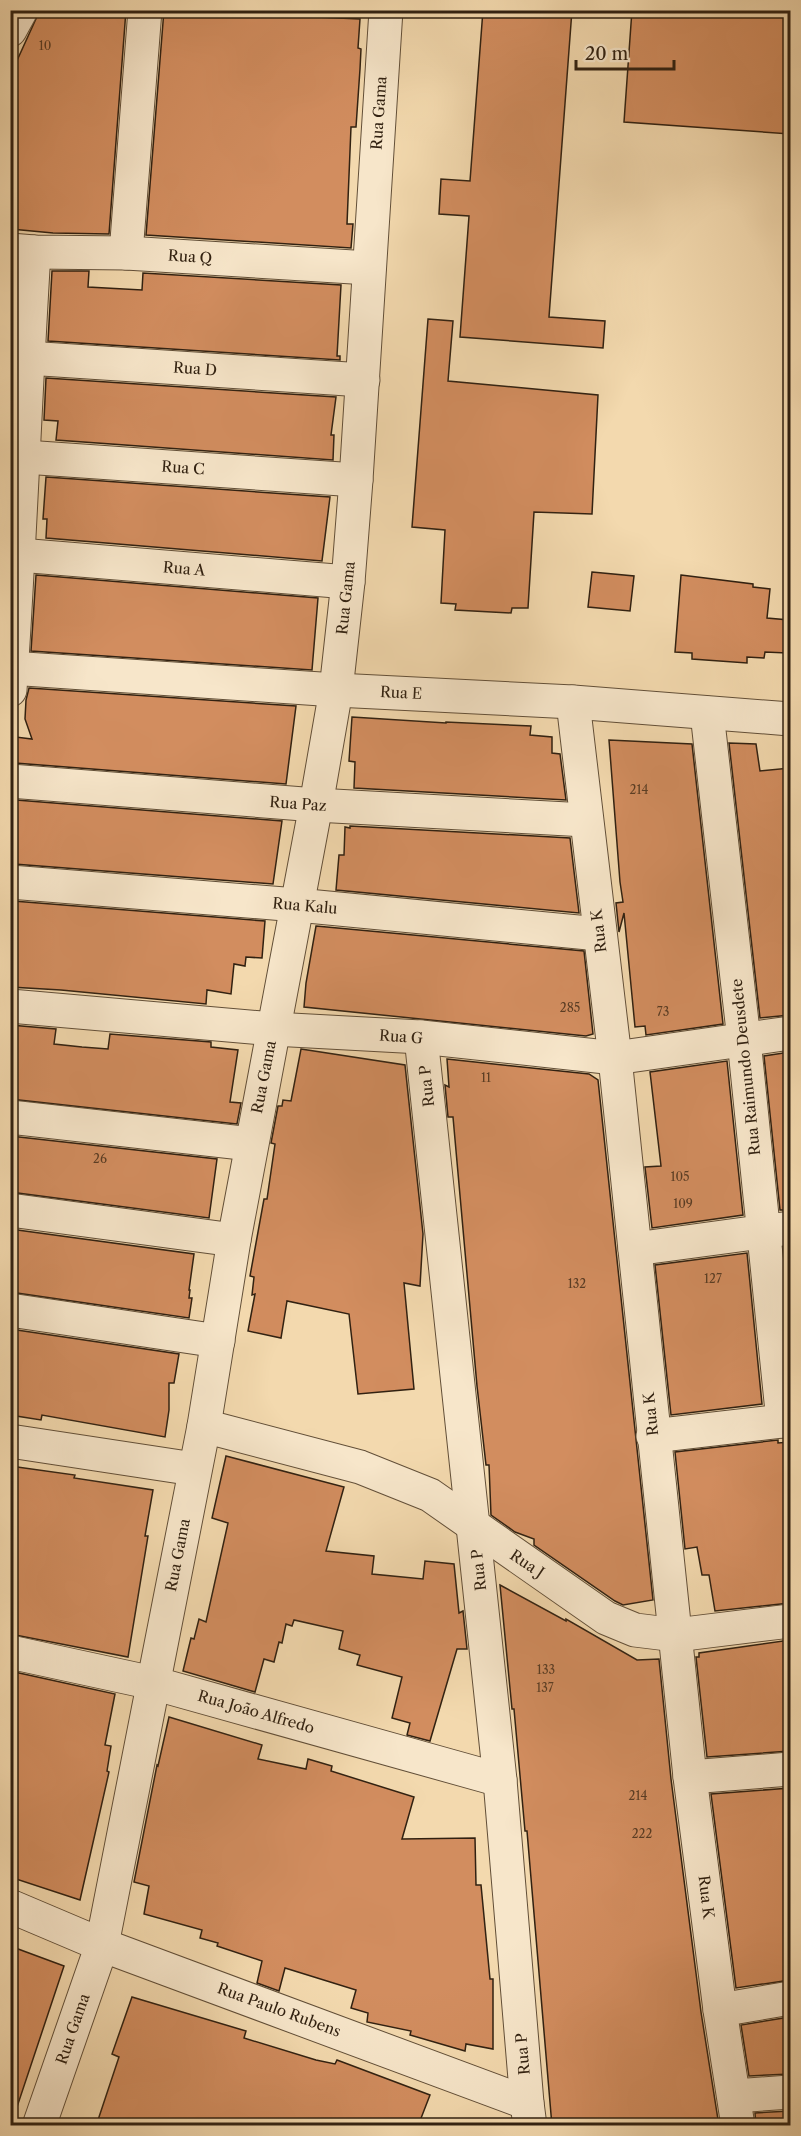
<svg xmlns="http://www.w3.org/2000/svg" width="801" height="2136" font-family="'Libre Caslon Text',serif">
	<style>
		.building { fill: #d28d5f; stroke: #312111; stroke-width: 1.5 }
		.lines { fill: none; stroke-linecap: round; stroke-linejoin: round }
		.street-casing { stroke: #624f38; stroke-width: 35 }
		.street { stroke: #f7e6ca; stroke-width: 33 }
		.labels { text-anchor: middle; stroke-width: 5; stroke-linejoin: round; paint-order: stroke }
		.number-label { font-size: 12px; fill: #593c24 }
		.street-label { font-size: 15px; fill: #312111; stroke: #f7e6ca }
	</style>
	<rect width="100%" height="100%" fill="#f3d9ae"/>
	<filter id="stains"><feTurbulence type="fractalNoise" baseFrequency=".00333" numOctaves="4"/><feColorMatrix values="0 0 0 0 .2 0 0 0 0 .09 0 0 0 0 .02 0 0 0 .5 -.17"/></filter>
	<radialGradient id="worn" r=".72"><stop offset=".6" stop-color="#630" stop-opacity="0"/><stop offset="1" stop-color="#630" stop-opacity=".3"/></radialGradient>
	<g class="building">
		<path d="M40 10H126L109 234 53 233 11 229 10 76Z"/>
		<path d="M164 10H223L257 13V10H295V16L360 19 358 48 361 49 360 69 356 127H351L347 224H353L351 248 146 235Z"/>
		<path d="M483 10H572L549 317 605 321 603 348 460 337 469 216 439 214 441 179 470 181Z"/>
		<path d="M632 10H790V134L624 122Z"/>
		<path d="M52 271H89L88 287 142 290 143 273 341 285 337 356H340V360L48 341Z"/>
		<path d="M428 319 453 321 448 381 598 395 592 514 534 512 528 608H512L511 613 455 610 456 604 441 603 445 530 412 527Z"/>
		<path d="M46 378 336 397 331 435H334L333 460 56 440 58 421 44 420Z"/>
		<path d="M46 477 330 497 322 561 46 538 47 519H43Z"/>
		<path d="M592 572 634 576 630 611 588 607Z"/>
		<path d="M36 575 318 598 312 670 31 651Z"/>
		<path d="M681 575 753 584V587L770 589 767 618 789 620 787 653 765 652 764 658 747 657V663L692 659V653L675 652Z"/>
		<path d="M29 688 296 706 286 784 15 763 16 737 32 739 25 719 26 700Z"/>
		<path d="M352 717 446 723V722L531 726 530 735 552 737V753L560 754 566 800 354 788 355 762 349 761Z"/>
		<path d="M609 740 692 744 723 1024 646 1035 645 1026 635 1027 624 913 619 932 616 903 623 902 620 882Z"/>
		<path d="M729 743 756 744 760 771 790 768V1015L760 1018Z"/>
		<path d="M16 800 282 821 273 884 14 864Z"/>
		<path d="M350 826 570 838 579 913 336 890 339 855H344L345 827 350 828Z"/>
		<path d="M13 901 265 921 262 958 246 957 245 966 234 964 231 994 207 990 206 1004 61 990 10 987V902Z"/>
		<path d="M316 926 584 951 593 1034 586 1036 304 1007 306 983Z"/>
		<path d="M10 1025 56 1029 54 1044 82 1047 108 1049 110 1034 211 1042V1047L238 1050 230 1102 241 1103 237 1124 10 1099Z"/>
		<path d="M301 1049 405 1065 423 1234 420 1286 404 1283 414 1389 358 1394 349 1314 287 1301 281 1338 248 1331 255 1294 252 1295 254 1277 250 1276 264 1199H267L275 1144 271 1143 278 1106H282L283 1100 291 1101Z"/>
		<path d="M790 1052V1210H780L764 1056Z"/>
		<path d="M447 1059 589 1074 598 1080 653 1600 623 1605 615 1601 534 1545V1539L515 1532 491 1515 489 1465H486L477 1386 453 1117H448L445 1085 449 1087Z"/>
		<path d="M727 1061 743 1215 652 1228 645 1167 661 1166 650 1072Z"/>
		<path d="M10 1136 217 1159 209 1218 10 1192Z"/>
		<path d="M10 1229 194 1254 189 1290H190L189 1298H192L189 1318 10 1292Z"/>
		<path d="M790 1247V1310L784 1248Z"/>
		<path d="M747 1253 762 1404 671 1415 655 1265Z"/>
		<path d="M10 1329 179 1354 174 1383H169V1410L165 1437 42 1415 41 1420 10 1415Z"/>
		<path d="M778 1440V1443L790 1442V1603L715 1611 709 1575H702L697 1547 685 1549 675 1452Z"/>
		<path d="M226 1456 344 1487 326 1551 374 1556 372 1574 423 1579 425 1561 454 1564 459 1613 463 1611 467 1649H457L430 1741 407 1735 410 1723 392 1718 402 1677 357 1665 360 1655 339 1649 343 1631 294 1620 292 1626 286 1624 282 1643 279 1642 274 1662 264 1659 255 1692 183 1671 191 1638 194 1639 199 1619 206 1622 228 1523 212 1518Z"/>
		<path d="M10 1466 75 1475 74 1478 153 1490 145 1536H148L128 1657 10 1634Z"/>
		<path d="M500 1585 566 1621V1619L637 1660 659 1659 671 1779 701 2012 719 2126H634V2120L552 2126 527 1831H525L514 1709H512Z"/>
		<path d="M790 1640V1751L707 1757 696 1657H699V1653Z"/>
		<path d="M10 1671 115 1694 105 1745 111 1746 107 1771 109 1772 80 1900 10 1877Z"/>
		<path d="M169 1717 262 1745 258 1759 306 1769 308 1759 332 1766 331 1771 414 1797 402 1839 475 1838 476 1885H481L490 1979H493V2049L466 2044 465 2051 410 2035 411 2031 367 2022 368 2013 351 2008 356 1990 285 1968 279 1991 257 1983 262 1961 217 1946 218 1943 200 1938 202 1930 144 1914 149 1886 134 1882 157 1765 158 1766Z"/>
		<path d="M790 1788V1980L736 1988 711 1794Z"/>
		<path d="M10 1946 64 1966 15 2113 10 2112Z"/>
		<path d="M132 1997 246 2031 244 2038 316 2060 335 2064 337 2060 430 2095 418 2126H96L119 2057 112 2054Z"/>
		<path d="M790 2017V2074L749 2076 741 2025Z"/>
		<path d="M790 2111V2126H756L755 2113Z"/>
	</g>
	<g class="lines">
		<g class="street-casing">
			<g id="street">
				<path d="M10 30 21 10"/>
				<path d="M10 250 34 252 126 253 369 268"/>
				<path d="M126 253 145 10"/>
				<path d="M27 358 363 380"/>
				<path d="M10 456 356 480"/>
				<path d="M19 555 348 582"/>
				<path d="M10 668 336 690 573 702 790 719"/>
				<path d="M10 690C20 544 25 398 34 252"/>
				<path d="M573 702 615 1058 690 1777 720 2010 738 2126"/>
				<path d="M707 713 744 1040 783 1421"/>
				<path d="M10 781 316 805 586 820"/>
				<path d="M10 882 297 905 599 934"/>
				<path d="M10 1006 273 1029 421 1037 615 1058 790 1033"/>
				<path d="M421 1037 500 1780 527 2103 530 2126"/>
				<path d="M10 1117 251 1144"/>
				<path d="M10 1210 234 1240"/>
				<path d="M635 1249 790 1228"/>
				<path d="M10 1310 218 1341"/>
				<path d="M204 1426 360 1467 430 1495 606 1618 635 1630 676 1635 790 1621"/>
				<path d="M653 1436 790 1420"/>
				<path d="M10 1441 194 1469"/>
				<path d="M10 1652 153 1683 500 1780"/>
				<path d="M690 1777 790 1769"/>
				<path d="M10 1906 102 1945 527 2103"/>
				<path d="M720 2010 790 1998"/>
				<path d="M735 2096 790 2092"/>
				<path d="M39 2126 102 1945 204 1426 234 1240 316 805 336 690 348 582 356 480 386 10"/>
			</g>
		</g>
		<use href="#street" class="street"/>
	</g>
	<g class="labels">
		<g class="number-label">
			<text x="45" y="50">10</text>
			<text x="639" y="794">214</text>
			<text x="570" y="1012">285</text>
			<text x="663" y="1016">73</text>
			<text x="486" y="1082">11</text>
			<text x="100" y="1163">26</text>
			<text x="680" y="1181">105</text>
			<text x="683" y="1208">109</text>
			<text x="713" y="1283">127</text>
			<text x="577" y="1288">132</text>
			<text x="546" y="1674">133</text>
			<text x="545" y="1692">137</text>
			<text x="638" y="1800">214</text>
			<text x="642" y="1838">222</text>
		</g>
		<g class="street-label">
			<text transform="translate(379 113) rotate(-86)" y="5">Rua Gama</text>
			<text transform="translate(190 257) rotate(4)" y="5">Rua Q</text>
			<text transform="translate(195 369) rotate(4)" y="5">Rua D</text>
			<text transform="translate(183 468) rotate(4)" y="5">Rua C</text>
			<text transform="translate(184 569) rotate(5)" y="5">Rua A</text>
			<text transform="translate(346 598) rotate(-84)" y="5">Rua Gama</text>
			<text transform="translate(401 693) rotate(3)" y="5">Rua E</text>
			<text transform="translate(298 804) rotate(4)" y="5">Rua Paz</text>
			<text transform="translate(305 906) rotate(5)" y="5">Rua Kalu</text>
			<text transform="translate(599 931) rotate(-97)" y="5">Rua K</text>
			<text transform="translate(401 1037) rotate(4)" y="5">Rua G</text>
			<text transform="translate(746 1067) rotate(-96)" y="5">Rua Raimundo Deusdete</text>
			<text transform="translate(264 1077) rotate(-79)" y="5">Rua Gama</text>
			<text transform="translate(427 1086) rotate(-96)" y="5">Rua P</text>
			<text transform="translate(651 1414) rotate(-96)" y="5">Rua K</text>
			<text transform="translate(178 1555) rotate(-79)" y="5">Rua Gama</text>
			<text transform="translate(527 1564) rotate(34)" y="5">Rua J</text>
			<text transform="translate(479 1570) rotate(-96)" y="5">Rua P</text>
			<text transform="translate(256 1712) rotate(16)" y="5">Rua João Alfredo</text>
			<text transform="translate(706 1897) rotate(83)" y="5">Rua K</text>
			<text transform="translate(279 2010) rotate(20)" y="5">Rua Paulo Rubens</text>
			<text transform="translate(73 2029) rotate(-71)" y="5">Rua Gama</text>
			<text transform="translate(523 2054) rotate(-95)" y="5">Rua P</text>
		</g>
	</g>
	<rect width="801" height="2136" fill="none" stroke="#f3d9ae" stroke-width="36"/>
	<rect x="12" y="12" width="777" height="2112" fill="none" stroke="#312111" stroke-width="3"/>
	<rect x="18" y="18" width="765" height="2100" fill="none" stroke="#312111" stroke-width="1.5"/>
	<path d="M576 60v9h98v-9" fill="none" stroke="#312111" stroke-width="3"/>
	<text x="585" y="60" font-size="18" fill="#312111" stroke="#f7e6ca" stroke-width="4.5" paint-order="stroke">20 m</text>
	<rect width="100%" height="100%" filter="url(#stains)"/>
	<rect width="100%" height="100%" fill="url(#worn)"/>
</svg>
